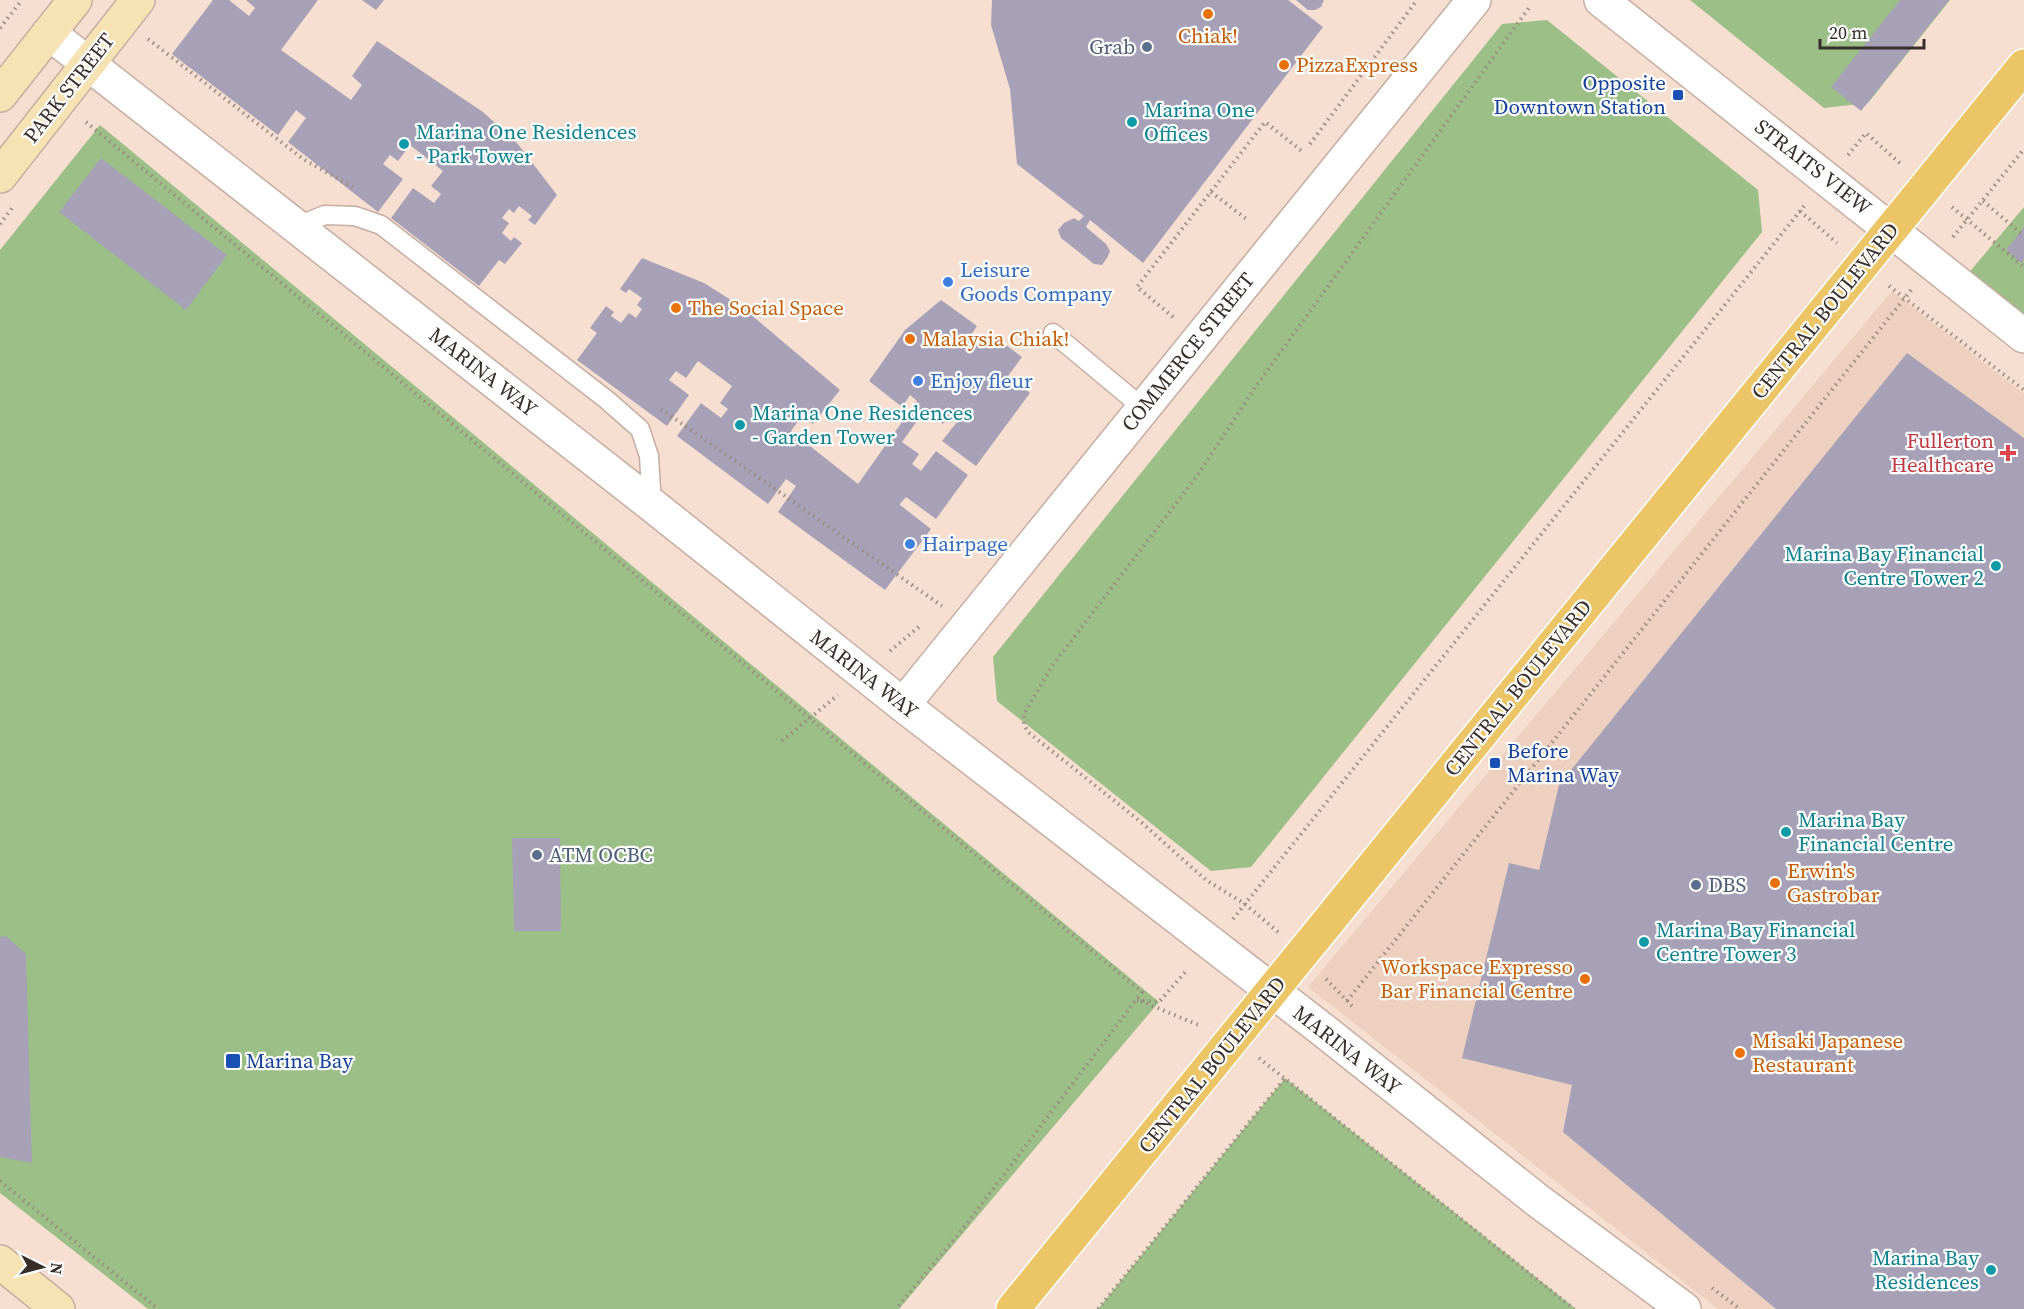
<svg xmlns="http://www.w3.org/2000/svg" width="2024" height="1309" font-family="'Source Serif 4',serif">
	<style>
		.built { fill: #eed0c0 }
		.green { fill: #9bbf86 }
		.building { fill: #a7a1b7 }
		.lines { fill: none; stroke-linecap: round; stroke-linejoin: round }
		.service-casing { stroke: #c5ada2; stroke-width: 21 }
		.tertiary-casing { stroke: #c5ada2; stroke-width: 36 }
		.secondary-casing { stroke: #c5ada2; stroke-width: 36 }
		.primary-casing { stroke: #fff; stroke-width: 36 }
		.path { stroke: #9b8a81; stroke-width: 4; stroke-dasharray: 1.5 4.5; stroke-linecap: butt }
		.service { stroke: #fff; stroke-width: 18 }
		.tertiary { stroke: #fff; stroke-width: 33 }
		.secondary { stroke: #f6e2b2; stroke-width: 33 }
		.primary { stroke: #ecc666; stroke-width: 33 }
		.food-dot { fill: #e8710a; stroke: #fff; stroke-width: 2 }
		.service-dot { fill: #5c6f8a; stroke: #fff; stroke-width: 2 }
		.transit-dot { fill: #1a4fb4; stroke: #fff; stroke-width: 2 }
		.culture-dot { fill: #0f9aa8; stroke: #fff; stroke-width: 2 }
		.shop-dot { fill: #3f7fe0; stroke: #fff; stroke-width: 2 }
		.health-dot { fill: #e0444e; stroke: #fff; stroke-width: 2 }
		.labels { text-anchor: middle; stroke-width: 4.5; stroke-linejoin: round; paint-order: stroke }
		.food-label { font-size: 21px; fill: #c56008; stroke: #fff; text-anchor: start }
		.service-label { font-size: 21px; fill: #4e5e75; stroke: #fff; text-anchor: start }
		.transit-label { font-size: 21px; fill: #164399; stroke: #fff; text-anchor: start }
		.street-label { font-size: 21px; fill: #372e2a; stroke: #fff }
		.culture-label { font-size: 21px; fill: #0d838f; stroke: #fff; text-anchor: start }
		.shop-label { font-size: 21px; fill: #366cbe; stroke: #fff; text-anchor: start }
		.health-label { font-size: 21px; fill: #be3a42; stroke: #fff; text-anchor: end }
	</style>
	<rect width="100%" height="100%" fill="#f6ded1"/>
	<path class="built" d="M1892 291 2024 394V1309H1718L1308 987Z"/>
	<g class="green">
		<path d="M1690 0H1950L1868 103 1824 108Z"/>
		<path d="M1547 20 1758 190 1762 232 1251 867 1211 871 997 701 993 657 1502 24Z"/>
		<path d="M100 125 1159 1002 899 1309H148L0 1193V250Z"/>
		<path d="M2024 207V319L1967 275Z"/>
		<path d="M1285 1078 1576 1309H1098Z"/>
	</g>
	<g class="building">
		<path d="M213 0H229L249 16 255 8 246 0H318L281 50 351 100 362 85 352 76 377 41 483 112 517 143 557 195 535 225 528 220 532 216 519 206 514 213 509 209 502 218 509 223 502 233 511 241 514 237 522 243 505 264 499 260 479 286 391 218 413 188 434 203 441 194 431 186 443 171 410 145 398 161 390 155 383 164 403 179 378 212 288 142 306 118 296 110 278 135 172 54Z"/>
		<path d="M362 0H384L376 10Z"/>
		<path d="M992 0H1288L1323 27 1143 263 1090 220 1086 227 1106 244 1110 251 1107 258 1102 265 1094 264 1061 238 1058 230 1064 223 1074 218 1079 221 1084 216 1017 164 1010 89 991 25Z"/>
		<path d="M1296 0H1324L1321 7 1315 10H1308Z"/>
		<path d="M1900 0H1949L1861 111 1831 87Z"/>
		<path d="M101 158 227 255 186 310 59 212Z"/>
		<path d="M2024 227V260L2021 263 2006 250Z"/>
		<path d="M642 258 704 283 742 307 840 390 813 424 802 416 791 431 858 484 917 401 910 395 902 407 869 381 905 330 941 300 977 326 971 335 986 347 994 336 1022 357 1008 376 1030 393 976 466 942 441 957 422 949 416 943 424 925 410 902 442 919 454 912 464 921 471 936 451 968 475 936 519 906 497 900 504V505L931 529 885 590 778 512 796 486 786 479 768 504 677 436 701 403 721 418 728 409 720 403 732 386 698 361 686 378 676 371 669 380 689 395 667 426 577 360 597 333 590 328 606 306 614 312 611 316 621 323 629 313 636 318 642 309 637 305 642 298 629 289 626 293 620 289Z"/>
		<path d="M1907 353 2024 438V1309H1776L1563 1132 1572 1085 1462 1058 1509 863 1539 870 1559 785Z"/>
		<path d="M512 838H560L561 931H514Z"/>
		<path d="M6 936 26 954 32 1163 0 1157V937Z"/>
	</g>
	<g class="lines">
		<g class="service-casing">
			<g id="service">
				<path d="M297 226 325 215 355 216 381 225 607 400 640 429 649 456 652 505"/>
				<path d="M1053 333 1143 408"/>
			</g>
		</g>
		<g class="tertiary-casing">
			<g id="tertiary">
				<path d="M1601 0 2024 336"/>
				<path d="M49 33 652 505 903 705 1323 1030 1537 1200 1684 1309"/>
				<path d="M903 705 1474 0"/>
			</g>
		</g>
		<g class="secondary-casing">
			<g id="secondary">
				<path d="M0 95 75 0"/>
				<path d="M0 176 138 0"/>
				<path d="M0 1262 58 1309"/>
			</g>
		</g>
		<g class="primary-casing">
			<path id="primary" d="M1013 1309 2024 66"/>
		</g>
		<g class="path">
			<path d="M0 28 22 0"/>
			<path d="M148 39 303 159 353 187"/>
			<path d="M86 122 1142 992 962 1230 896 1309"/>
			<path d="M1310 144 1417 0"/>
			<path d="M1848 155 1866 133 1902 165"/>
			<path d="M1211 192 1249 221"/>
			<path d="M1983 201 2024 236"/>
			<path d="M1952 207 2024 267"/>
			<path d="M1800 211 1837 243"/>
			<path d="M0 224 12 208"/>
			<path d="M1953 237 2024 149"/>
			<path d="M1889 286 2024 390"/>
			<path d="M1173 317 1137 287 1265 122 1303 152"/>
			<path d="M661 409 942 606"/>
			<path d="M890 651 921 625"/>
			<path d="M782 741 838 695"/>
			<path d="M1233 919 1804 206"/>
			<path d="M1278 932 1245 904 1206 880 1141 822 1028 732 1024 724V714L1052 666 1197 476 1254 389 1531 5"/>
			<path d="M1326 979 1352 1006"/>
			<path d="M1137 1000 1159 1002 1188 969"/>
			<path d="M1141 1001 1201 1026"/>
			<path d="M1347 1001 1911 290"/>
			<path d="M1259 1058 1574 1309"/>
			<path d="M0 1181 158 1309"/>
			<path d="M1712 1288 1740 1309"/>
			<path d="M1098 1309 1285 1078"/>
		</g>
		<use href="#service" class="service"/>
		<use href="#tertiary" class="tertiary"/>
		<use href="#secondary" class="secondary"/>
		<use href="#primary" class="primary"/>
	</g>
	<g class="food-dot">
		<circle cx="1208" cy="14" r="6"/>
		<circle cx="1284" cy="65" r="6"/>
		<circle cx="676" cy="308" r="6"/>
		<circle cx="910" cy="339" r="6"/>
		<circle cx="1775" cy="883" r="6"/>
		<circle cx="1585" cy="979" r="6"/>
		<circle cx="1740" cy="1053" r="6"/>
	</g>
	<g class="service-dot">
		<circle cx="1147" cy="47" r="6"/>
		<circle cx="537" cy="855" r="6"/>
		<circle cx="1696" cy="885" r="6"/>
	</g>
	<g class="transit-dot">
		<rect x="1672" y="89" width="12" height="12" rx="3"/>
		<rect x="1489" y="757" width="12" height="12" rx="3"/>
		<rect x="225" y="1053" width="16" height="16" rx="3"/>
	</g>
	<g class="culture-dot">
		<circle cx="1132" cy="122" r="6"/>
		<circle cx="404" cy="144" r="6"/>
		<circle cx="740" cy="425" r="6"/>
		<circle cx="1996" cy="566" r="6"/>
		<circle cx="1786" cy="832" r="6"/>
		<circle cx="1644" cy="942" r="6"/>
		<circle cx="1991" cy="1270" r="6"/>
	</g>
	<g class="shop-dot">
		<circle cx="948" cy="282" r="6"/>
		<circle cx="918" cy="381" r="6"/>
		<circle cx="910" cy="544" r="6"/>
	</g>
	<path class="health-dot" d="M2005 444h6v6h6v6h-6v6h-6v-6h-6v-6h6z"/>
	<g class="labels">
		<g class="food-label">
			<text x="1208" y="43" text-anchor="middle">Chiak!</text>
			<text x="1296" y="72">PizzaExpress</text>
			<text x="688" y="315">The Social Space</text>
			<text x="922" y="346">Malaysia Chiak!</text>
			<text x="1787" y="878">Erwin's<tspan x="1787" dy="24">Gastrobar</tspan></text>
			<text x="1573" y="974" text-anchor="end">Workspace Expresso<tspan x="1573" dy="24">Bar Financial Centre</tspan></text>
			<text x="1752" y="1048">Misaki Japanese<tspan x="1752" dy="24">Restaurant</tspan></text>
		</g>
		<g class="service-label">
			<text x="1135" y="54" text-anchor="end">Grab</text>
			<text x="549" y="862">ATM OCBC</text>
			<text x="1708" y="892">DBS</text>
		</g>
		<g class="transit-label">
			<text x="1666" y="90" text-anchor="end">Opposite<tspan x="1666" dy="24">Downtown Station</tspan></text>
			<text x="1507" y="758">Before<tspan x="1507" dy="24">Marina Way</tspan></text>
			<text x="246" y="1068">Marina Bay</text>
		</g>
		<g class="street-label">
			<text transform="translate(69 88) rotate(-52)" y="7">PARK STREET</text>
			<text transform="translate(1813 167) rotate(38)" y="7">STRAITS VIEW</text>
			<text transform="translate(1825 311) rotate(-51)" y="7">CENTRAL BOULEVARD</text>
			<text transform="translate(1188 352) rotate(-51)" y="7">COMMERCE STREET</text>
			<text transform="translate(483 372) rotate(38)" y="7">MARINA WAY</text>
			<text transform="translate(864 674) rotate(38)" y="7">MARINA WAY</text>
			<text transform="translate(1518 688) rotate(-51)" y="7">CENTRAL BOULEVARD</text>
			<text transform="translate(1347 1050) rotate(38)" y="7">MARINA WAY</text>
			<text transform="translate(1212 1065) rotate(-51)" y="7">CENTRAL BOULEVARD</text>
		</g>
		<g class="culture-label">
			<text x="1144" y="117">Marina One<tspan x="1144" dy="24">Offices</tspan></text>
			<text x="416" y="139">Marina One Residences<tspan x="416" dy="24">- Park Tower</tspan></text>
			<text x="752" y="420">Marina One Residences<tspan x="752" dy="24">- Garden Tower</tspan></text>
			<text x="1984" y="561" text-anchor="end">Marina Bay Financial<tspan x="1984" dy="24">Centre Tower 2</tspan></text>
			<text x="1798" y="827">Marina Bay<tspan x="1798" dy="24">Financial Centre</tspan></text>
			<text x="1656" y="937">Marina Bay Financial<tspan x="1656" dy="24">Centre Tower 3</tspan></text>
			<text x="1979" y="1265" text-anchor="end">Marina Bay<tspan x="1979" dy="24">Residences</tspan></text>
		</g>
		<g class="shop-label">
			<text x="960" y="277">Leisure<tspan x="960" dy="24">Goods Company</tspan></text>
			<text x="930" y="388">Enjoy fleur</text>
			<text x="922" y="551">Hairpage</text>
		</g>
		<g class="health-label">
			<text x="1994" y="448">Fullerton<tspan x="1994" dy="24">Healthcare</tspan></text>
		</g>
	</g>
	<g transform="translate(42 1267) rotate(96)" stroke="#ffffff" stroke-width="4.5" paint-order="stroke">
	<path d="M0-4.5L10 22L0 15L-10 22Z" fill="#372e2a"/>
	<text y="-9" font-size="16" font-weight="bold" text-anchor="middle" fill="#372e2a">N</text>
	</g>
	<path d="M1820 39v9h104v-9" fill="none" stroke="#372e2a" stroke-width="3"/>
	<text x="1829" y="39" font-size="18" fill="#372e2a" stroke="#ffffff" stroke-width="4.5" paint-order="stroke">20 m</text>
</svg>
